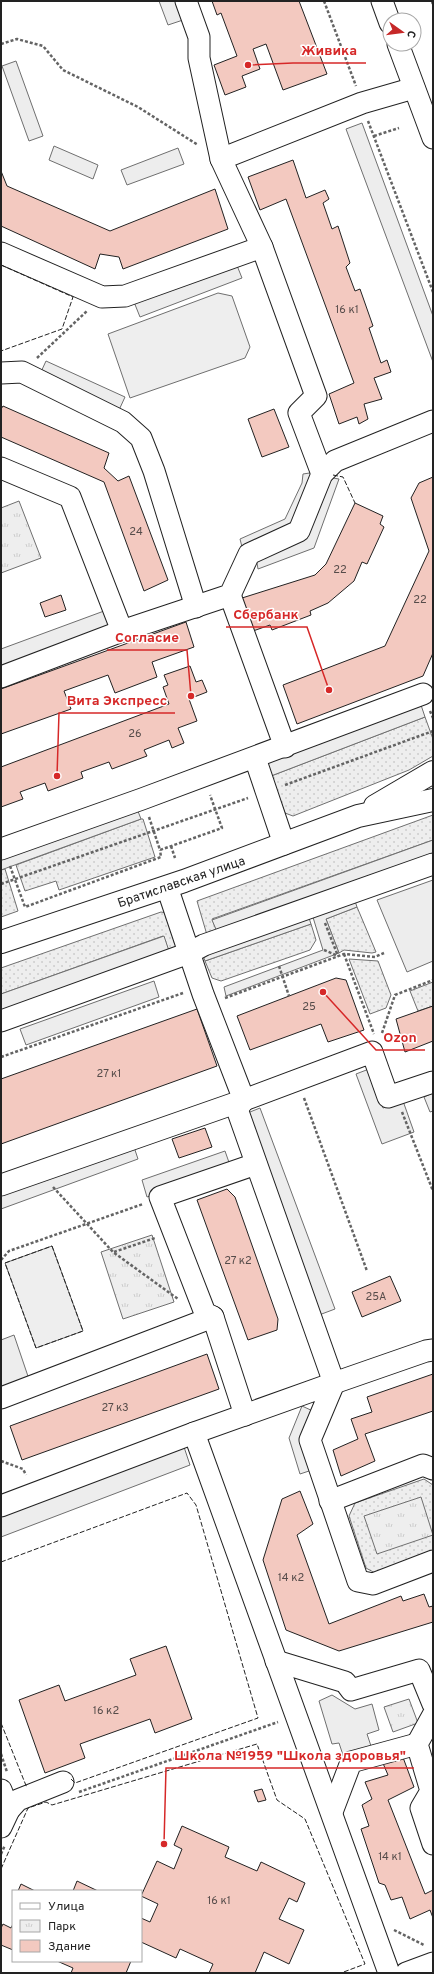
<svg xmlns="http://www.w3.org/2000/svg" width="434" height="1974" font-family="Overpass,sans-serif">
	<style>
		.grass { fill: url(#grass-dots); stroke: #6f6f6f }
		.park { fill: url(#park-tufts); stroke: #6f6f6f }
		.pitch { fill: #eee; stroke: #6f6f6f }
		.parking { fill: #ededed; stroke: #6f6f6f }
		.building { fill: #f3c9c0; stroke: #222 }
		.lines { fill: none; stroke-linecap: round; stroke-linejoin: round }
		.minor-casing { stroke: #222; stroke-width: 23 }
		.major-casing { stroke: #222; stroke-width: 24 }
		.path { stroke: #646464; stroke-width: 2.5; stroke-dasharray: 3 2; stroke-linecap: butt }
		.minor { stroke: #fff; stroke-width: 21 }
		.major { stroke: #fff; stroke-width: 22 }
		.fence { stroke: #222; stroke-width: 1; stroke-dasharray: 5 2; stroke-linecap: butt }
		.labels { text-anchor: middle; stroke-width: 3; stroke-linejoin: round; paint-order: stroke }
		.number-label { font-size: 11px; fill: #564c4a }
		.street-label { font-size: 13px; fill: #222; stroke: #fff }
		.leader { fill: none; stroke: #d62828; stroke-width: 1.5 }
		.callout-dot { fill: #d62828; stroke: #fff; stroke-width: 1.5 }
		.callout-label { font-size: 14px; text-anchor: middle; font-weight: bold; fill: #d62828; stroke: #fff; stroke-width: 3; stroke-linejoin: round; paint-order: stroke }
	</style>
	<defs>
		<pattern id="grass-dots" width="8" height="8" patternUnits="userSpaceOnUse"><rect width="8" height="8" fill="#eee"/><path d="M2 2h.1M6 6h.1" fill="none" stroke="#ccc" stroke-width="1.8" stroke-linecap="round"/></pattern>
		<pattern id="park-tufts" width="24" height="20" patternUnits="userSpaceOnUse"><rect width="24" height="20" fill="#eee"/><path d="M3 7l-1-3M5 7V3M7 7l1-3M15 17l-1-3M17 17v-4M19 17l1-3" fill="none" stroke="#ccc"/></pattern>
	</defs>
	<rect width="100%" height="100%" fill="#fff"/>
	<g class="grass">
		<path d="M425 717 433 739V756L409 770 293 816 285 813 271 776Z"/>
		<path d="M433 815V840L212 919 218 934 207 935 197 901Z"/>
		<path d="M141 819H143L155 857 59 890 56 881 25 891 16 865Z"/>
		<path d="M5 869 18 911 1 917V870Z"/>
		<path d="M357 907 376 952 372 953 344 950 339 953 326 919Z"/>
		<path d="M161 912 167 913 180 945 169 951 163 936 1 994V968Z"/>
		<path d="M311 924 316 940 310 950 221 981 212 978 205 961Z"/>
		<path d="M349 959 378 961 391 995 386 1008 370 1014Z"/>
		<path d="M433 982V1006L418 1011 410 991Z"/>
		<path d="M424 1479 433 1485V1553L375 1573 366 1568 349 1516 355 1503Z"/>
	</g>
	<g class="park">
		<path d="M19 501 41 558 1 573V508Z"/>
		<path d="M152 1235 174 1302 123 1319 101 1252Z"/>
		<path d="M421 1497 433 1535 377 1554 364 1516Z"/>
		<path d="M409 1699 418 1723 393 1732 384 1707Z"/>
	</g>
	<g class="pitch">
		<path d="M218 293 232 296 250 347 245 358 130 398 108 334Z"/>
		<path d="M52 1246 83 1331 36 1348 5 1263Z"/>
	</g>
	<g class="parking">
		<path d="M159 1H176L183 20 168 25Z"/>
		<path d="M16 61 43 136 29 141 2 66Z"/>
		<path d="M362 123 433 316V362L346 129Z"/>
		<path d="M54 146 98 165 93 179 49 160Z"/>
		<path d="M178 148 184 164 127 185 121 170Z"/>
		<path d="M236 263 242 278 140 317 134 302Z"/>
		<path d="M46 361 125 397 119 410 40 374Z"/>
		<path d="M316 472 295 527 243 551 240 539 285 519 302 483 303 474Z"/>
		<path d="M327 477 339 479 314 548 258 569 256 557 304 534Z"/>
		<path d="M104 611 110 627 1 667V649Z"/>
		<path d="M420 702 425 717 271 776 265 761Z"/>
		<path d="M136 806 141 819 1 870V854Z"/>
		<path d="M433 840V853L218 934 212 920Z"/>
		<path d="M433 880V961L407 972 377 900Z"/>
		<path d="M353 895 357 907 326 919 339 953 226 996 224 987 323 950 312 914Z"/>
		<path d="M308 915 311 924 205 961 202 953Z"/>
		<path d="M164 936 169 951 1 1012V994Z"/>
		<path d="M154 981 159 997 26 1045 20 1029Z"/>
		<path d="M369 1069 383 1108 403 1101 414 1132 382 1144 356 1074Z"/>
		<path d="M433 1093V1111L430 1112 424 1097Z"/>
		<path d="M260 1108 335 1309 319 1315 245 1114Z"/>
		<path d="M133 1144 138 1159 1 1209V1192Z"/>
		<path d="M225 1151 231 1168 147 1197 142 1180Z"/>
		<path d="M14 1335 33 1391 1 1405V1340Z"/>
		<path d="M302 1406 315 1412 312 1470 300 1474 289 1438Z"/>
		<path d="M184 1447 190 1465 1 1537V1517Z"/>
		<path d="M332 1695 355 1709 372 1704 379 1730 367 1734 372 1749 344 1758 339 1743 332 1744 319 1701Z"/>
	</g>
	<g class="building">
		<path d="M212 1H299L327 74 283 90 266 44 253 49 260 69 242 76 246 87 225 95 214 65 237 56 221 13 217 15Z"/>
		<path d="M293 160 306 198 325 190 329 199 323 203 332 229 338 226 350 263 346 267 355 291 360 289 373 326 369 328 381 363 387 360 391 372 374 378 382 399 364 404 368 419 359 424 357 417 339 424 329 394 354 383 286 199 260 210 248 177Z"/>
		<path d="M1 171 7 186 110 231 215 189 228 229 123 269 119 257 100 254 95 269 1 226Z"/>
		<path d="M3 406 109 453 104 468 118 481 129 476 168 580 144 591 104 482 1 437V409Z"/>
		<path d="M274 409 289 447 262 457 248 419Z"/>
		<path d="M433 477V653L423 676 297 724 283 685 385 646 429 551 411 498 419 483Z"/>
		<path d="M355 503 383 516 380 524 384 527 367 564 362 562 354 581 328 603 310 611 311 615 272 630 270 625 253 631 242 598 315 575 326 564Z"/>
		<path d="M61 595 66 610 45 617 40 603Z"/>
		<path d="M186 622 194 647 152 662 157 677 115 693 108 675 64 691 71 709 1 734V689Z"/>
		<path d="M190 666 196 682 202 680 207 692 189 699 197 721 178 728 184 743 172 748 169 740 144 750 147 756 112 769 109 762 81 772 83 778 48 791 45 783 20 792 23 799 1 807V767L169 704 163 687 168 685 164 675Z"/>
		<path d="M336 978 346 980 364 1030 328 1042 321 1024 250 1050 237 1016Z"/>
		<path d="M433 1006V1041L405 1052 396 1019Z"/>
		<path d="M197 1009 217 1066 1 1144V1079Z"/>
		<path d="M205 1128 212 1147 179 1158 172 1139Z"/>
		<path d="M227 1189 235 1197 278 1319 277 1330 248 1340 197 1200Z"/>
		<path d="M390 1276 401 1301 362 1317 352 1292Z"/>
		<path d="M207 1354 219 1389 22 1460 10 1426Z"/>
		<path d="M433 1374V1411L365 1434 375 1461 341 1476 333 1450 358 1439 351 1419 372 1412 367 1397Z"/>
		<path d="M300 1491 313 1524 297 1535 329 1624 401 1596 403 1601 424 1594 429 1607 433 1606V1622L339 1651 286 1630 263 1560 282 1499Z"/>
		<path d="M166 1646 192 1719 155 1733 150 1719 80 1744 85 1758 45 1773 19 1700 59 1685 65 1701 136 1675 130 1659Z"/>
		<path d="M401 1752 414 1787 388 1800 425 1894 433 1890V1918L430 1910 410 1919 402 1897 391 1900 385 1885 379 1883 361 1829 369 1826 362 1805 372 1799 365 1782 388 1775 382 1761Z"/>
		<path d="M262 1789 266 1800 258 1802 254 1791Z"/>
		<path d="M182 1826 229 1847 225 1857 257 1871 261 1862 305 1883 297 1902 289 1898 279 1919 304 1930 289 1964 264 1952 255 1973H209L213 1964 180 1949 176 1958 141 1942V1918L150 1922 158 1904 141 1896 157 1861 174 1869 182 1849 174 1845Z"/>
		<path d="M77 1881 98 1891H73Z"/>
		<path d="M21 1884 35 1891H18Z"/>
		<path d="M3 1924 11 1928 13 1924V1950L1 1945V1928Z"/>
		<path d="M57 1961H131L126 1973H71L73 1968Z"/>
	</g>
	<g class="lines">
		<g class="minor-casing">
			<g id="minor">
				<path d="M186 1 199 37V58L221 159 262 247 316 396 299 413 322 474"/>
				<path d="M382 1 390 23"/>
				<path d="M398 44 433 138"/>
				<path d="M221 159 362 103 414 88"/>
				<path d="M1 253 102 297 125 296 262 247"/>
				<path d="M1 373 22 372 123 422 141 438 154 471 196 607"/>
				<path d="M1 468 70 497 122 631"/>
				<path d="M230 595 285 747"/>
				<path d="M1 677 122 631 230 595 249 554 299 531 322 474 335 461 433 421"/>
				<path d="M255 758 284 844"/>
				<path d="M1 849 142 799 423 694"/>
				<path d="M167 887 203 994 244 1100 237 1109 334 1383 426 1351 433 1350"/>
				<path d="M1 1021 189 953 204 945 433 864"/>
				<path d="M1 1185 244 1100 372 1052 388 1097 433 1082"/>
				<path d="M1 1398 213 1317"/>
				<path d="M245 1415 213 1317 205 1313 160 1197 256 1164"/>
				<path d="M194 1433 389 1973"/>
				<path d="M330 1501 423 1465 433 1469"/>
				<path d="M1 1506 194 1433 334 1383 310 1440 358 1581 373 1584 433 1561"/>
				<path d="M276 1661 345 1682 351 1690 419 1670 433 1704"/>
				<path d="M433 1715 417 1744 431 1791 421 1808 433 1844"/>
				<path d="M1 1790 9 1810 1 1827"/>
				<path d="M9 1810 18 1800 63 1782"/>
				<path d="M332 1812 351 1762 417 1744"/>
				<path d="M406 1973 433 1963"/>
			</g>
		</g>
		<g class="major-casing">
			<g id="major">
				<path d="M375 806 433 772"/>
				<path d="M1 942 184 881 358 816 433 800"/>
			</g>
		</g>
		<g class="path">
			<path d="M324 1 356 86"/>
			<path d="M432 1 433 5"/>
			<path d="M1 44 17 39 43 46 63 70 138 107 198 145"/>
			<path d="M368 121 433 292"/>
			<path d="M374 136 399 128"/>
			<path d="M37 358 87 311"/>
			<path d="M430 711 433 718"/>
			<path d="M285 785 433 731"/>
			<path d="M149 817 160 850 222 828 210 795"/>
			<path d="M171 846 175 858"/>
			<path d="M10 866 25 907 161 857 160 850"/>
			<path d="M1 884 248 798"/>
			<path d="M325 923 338 956"/>
			<path d="M324 950 338 956"/>
			<path d="M344 954 374 1034"/>
			<path d="M279 966 289 996"/>
			<path d="M225 998 344 954 375 957 384 953"/>
			<path d="M382 1033 395 995 433 980"/>
			<path d="M1 1057 183 993"/>
			<path d="M304 1098 367 1271"/>
			<path d="M402 1112 433 1191"/>
			<path d="M53 1187 113 1252 178 1299"/>
			<path d="M114 1252 155 1238"/>
			<path d="M1 1260 9 1251 143 1204"/>
			<path d="M1 1461 23 1469 26 1475"/>
			<path d="M1 1754 7 1772"/>
			<path d="M79 1792 278 1722"/>
			<path d="M1 1854 5 1845"/>
			<path d="M394 1930 424 1945"/>
		</g>
		<use href="#minor" class="minor"/>
		<use href="#major" class="major"/>
		<g class="fence">
			<path d="M1 265 73 297 62 329 1 351"/>
			<path d="M333 475 343 477 355 503"/>
			<path d="M52 1246 83 1331 36 1348 5 1263Z"/>
			<path d="M1 1562 187 1493 196 1505 258 1718 75 1783 71 1779"/>
			<path d="M1 1723 27 1788"/>
			<path d="M1 1869 28 1808 46 1802 52 1805 257 1744 277 1800 305 1819 365 1964 341 1973"/>
		</g>
	</g>
	<g class="labels">
		<g class="number-label">
			<text x="347" y="313">16 к1</text>
			<text x="136" y="535">24</text>
			<text x="340" y="573">22</text>
			<text x="420" y="603">22</text>
			<text x="135" y="737">26</text>
			<text x="309" y="1010">25</text>
			<text x="109" y="1077">27 к1</text>
			<text x="238" y="1264">27 к2</text>
			<text x="376" y="1300">25А</text>
			<text x="115" y="1411">27 к3</text>
			<text x="291" y="1581">14 к2</text>
			<text x="106" y="1714">16 к2</text>
			<text x="390" y="1860">14 к1</text>
			<text x="219" y="1904">16 к1</text>
		</g>
		<g class="street-label">
			<text transform="translate(181 881) rotate(-19)" y="5">Братиславская улица</text>
		</g>
	</g>
	<path class="leader" d="M248 65L293 63H366M329 690L307 627H226M191 696L187 650H107M57 776L59 713H175M323 992L376 1050H425M164 1844L166 1768H414"/>
	<g class="callout-dot">
		<circle cx="248" cy="65" r="4"/>
		<circle cx="329" cy="690" r="4"/>
		<circle cx="191" cy="696" r="4"/>
		<circle cx="57" cy="776" r="4"/>
		<circle cx="323" cy="992" r="4"/>
		<circle cx="164" cy="1844" r="4"/>
	</g>
	<g class="callout-label">
		<text x="329" y="55">Живика</text>
		<text x="266" y="619">Сбербанк</text>
		<text x="147" y="642">Согласие</text>
		<text x="117" y="705">Вита Экспресс</text>
		<text x="400" y="1042">Ozon</text>
		<text x="290" y="1760">Школа №1959 "Школа здоровья"</text>
	</g>
	<rect width="434" height="1974" fill="none" stroke="#222222" stroke-width="4"/>
	<rect x="12" y="1890" width="130" height="72" fill="#ffffff" stroke="#a7a7a7"/>
	<rect x="20" y="1903" width="20" height="6" fill="#ffffff" stroke="#a7a7a7"/>
	<text x="48" y="1910" font-size="12" fill="#222222">Улица</text>
	<rect x="20" y="1920" width="20" height="12" fill="url(#park-tufts)" stroke="#a7a7a7"/>
	<text x="48" y="1930" font-size="12" fill="#222222">Парк</text>
	<rect x="20" y="1940" width="20" height="12" fill="#f3c9c0" stroke="#a7a7a7"/>
	<text x="48" y="1950" font-size="12" fill="#222222">Здание</text>
	<g transform="translate(402 32) rotate(104)"><circle r="19" fill="#ffffff" stroke="#a7a7a7"/>
	<path d="M0-3L7 15L0 10L-7 15Z" fill="#c62828"/>
	<text y="-6" font-size="11" font-weight="bold" text-anchor="middle" fill="#222222">С</text>
	</g>
</svg>
